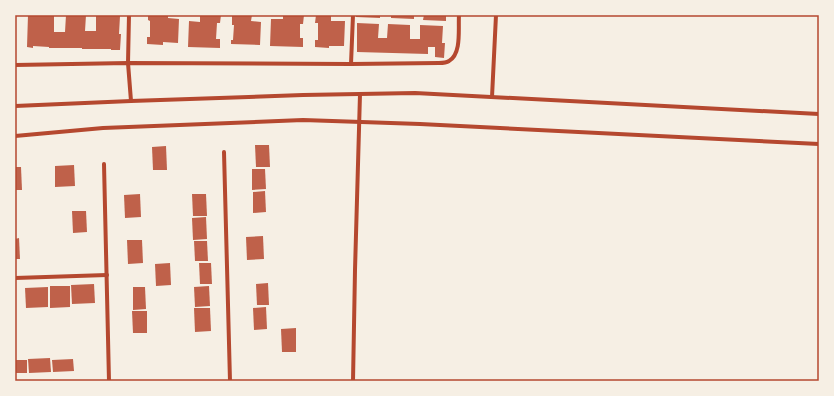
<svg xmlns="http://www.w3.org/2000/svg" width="834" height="396" font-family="'Nunito Sans',sans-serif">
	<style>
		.building { fill: #bf614a }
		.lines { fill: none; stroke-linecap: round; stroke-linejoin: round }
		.minor { stroke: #b5482f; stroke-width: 4 }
		.neatline { fill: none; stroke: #b5482f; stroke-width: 1.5 }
	</style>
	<rect width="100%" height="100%" fill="#f6efe4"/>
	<g class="building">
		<path d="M28 15H54V32H65L66 15H86L85 31H96V16H120L119 34H121L120 50H111V49H82V48H49V47L33 46V48L27 47Z"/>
		<path d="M148 15H168V18L179 19 178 43 163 42V45L147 44V37H150V21L148 20Z"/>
		<path d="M200 15H221L220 23H217L216 39H220V48L188 47 189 21 200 22Z"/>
		<path d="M232 15H252L251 21 261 22 260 45 231 44V40H233L234 25H232Z"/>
		<path d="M283 15H304L303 24H300V38H303V47L270 46 271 19H283Z"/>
		<path d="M316 15H331V21H345L344 46H329V48L315 47V40H318V23H315Z"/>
		<path d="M356 15H380V18L356 17Z"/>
		<path d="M391 15H414V19L391 18Z"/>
		<path d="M424 15H446V21L423 20Z"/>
		<path d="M357 23 379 24 378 38H387L388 24 410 25V39H420V25L443 26 442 43H445L444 58 435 57V47H428V54L357 52Z"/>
		<path d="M255 145H269L270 167H256Z"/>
		<path d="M166 146 167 170H153L152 147Z"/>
		<path d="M74 165 75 186 55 187V166Z"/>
		<path d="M15 167H21L22 190H15Z"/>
		<path d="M252 169H265L266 189 252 190Z"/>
		<path d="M265 191 266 212 253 213V192Z"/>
		<path d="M140 194 141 217 125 218 124 195Z"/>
		<path d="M192 194H206L207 216H193Z"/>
		<path d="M72 211H86L87 232 73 233Z"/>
		<path d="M206 217 207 239 193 240 192 218Z"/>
		<path d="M263 236 264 259 247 260 246 237Z"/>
		<path d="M19 238 20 259H15V239Z"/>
		<path d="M127 240H142L143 263 128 264Z"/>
		<path d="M194 241H207L208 261H195Z"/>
		<path d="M170 263 171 285 156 286 155 264Z"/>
		<path d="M199 263H211L212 284H200Z"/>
		<path d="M268 283 269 305H257L256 284Z"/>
		<path d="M94 284 95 303 72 304 71 285Z"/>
		<path d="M50 286H70V307L50 308Z"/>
		<path d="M209 286 210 306 195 307 194 287Z"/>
		<path d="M48 287V307L26 308 25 288Z"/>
		<path d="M133 287H145L146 309 133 310Z"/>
		<path d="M266 307 267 329 254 330 253 308Z"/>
		<path d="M194 308H210L211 331 195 332Z"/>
		<path d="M132 311H147V333H133Z"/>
		<path d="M296 328V352H282L281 329Z"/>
		<path d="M50 358 51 372 29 373 28 359Z"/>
		<path d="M73 359 74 371 53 372 52 360Z"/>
		<rect x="15" y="360" width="12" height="13"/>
	</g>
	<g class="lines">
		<g class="minor">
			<path d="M129 15 128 63 131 101"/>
			<path d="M351 64 353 15"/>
			<path d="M15 65 128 63 351 64 439 63C442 63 446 63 449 61 462 54 458 28 459 15"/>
			<path d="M492 97 496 15"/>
			<path d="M15 106 131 101 303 95 415 93 819 114"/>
			<path d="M15 136 103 128 303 120 420 124 819 144"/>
			<path d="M224 152 230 381"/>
			<path d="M104 164 109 381"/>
			<path d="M15 278 107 275"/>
			<path d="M353 381 355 270 360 94"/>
		</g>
	</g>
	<rect width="834" height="396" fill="none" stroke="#f6efe4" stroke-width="32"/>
	<rect x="16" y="16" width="802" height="364" class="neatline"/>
</svg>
